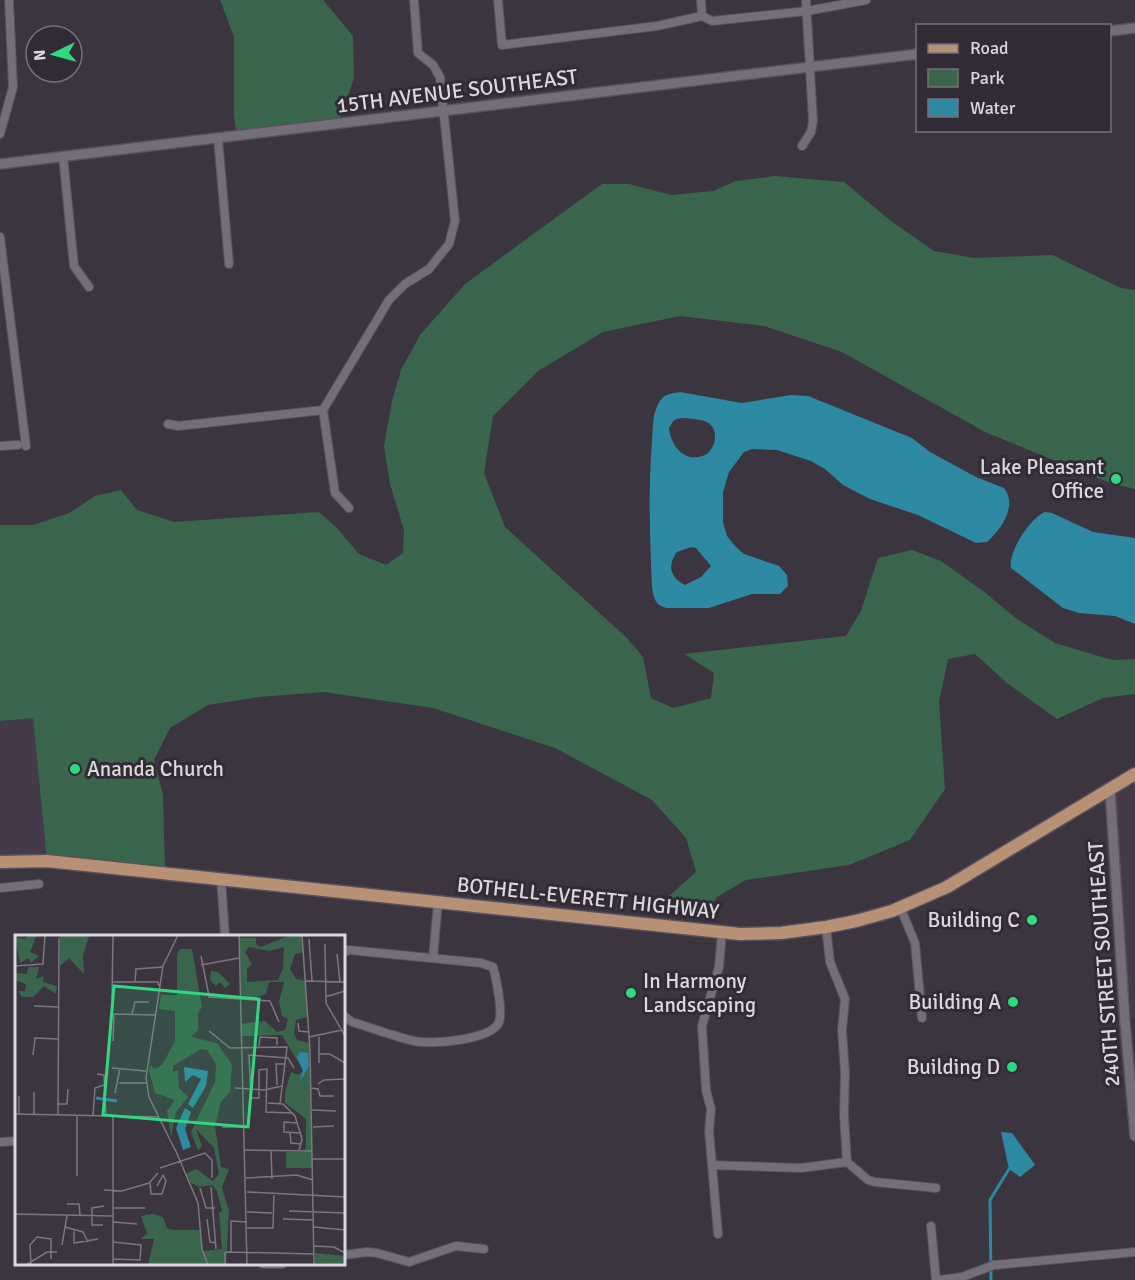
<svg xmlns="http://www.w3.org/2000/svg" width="1135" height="1280" font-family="Signika,sans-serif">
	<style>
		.built { fill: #443a4a }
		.green { fill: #39654c }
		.water { fill: #2d89a1; fill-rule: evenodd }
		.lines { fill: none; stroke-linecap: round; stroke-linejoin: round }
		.stream { stroke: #2d89a1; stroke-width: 3 }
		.minor-casing { stroke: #56515a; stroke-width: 10 }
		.tertiary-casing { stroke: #56515a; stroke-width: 12 }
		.primary-casing { stroke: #56515a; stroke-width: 15 }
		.minor { stroke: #746e79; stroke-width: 8 }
		.tertiary { stroke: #746e79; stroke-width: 9 }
		.primary { stroke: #b89174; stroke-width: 12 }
		.poi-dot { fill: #31d882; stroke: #312b35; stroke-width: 2 }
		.labels { text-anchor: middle; stroke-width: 6; stroke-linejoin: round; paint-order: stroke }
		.street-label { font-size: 21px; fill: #dbd8de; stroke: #312b35 }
		.poi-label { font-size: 21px; fill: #dbd8de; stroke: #312b35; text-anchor: end }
		.inset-river { fill: none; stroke: #2d89a1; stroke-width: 3 }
		.inset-road { fill: none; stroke: #7b767f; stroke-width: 1.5 }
		.view { fill: #31d882; fill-opacity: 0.15; stroke: #31d882; stroke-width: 3 }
		.inset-edge { fill: none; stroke: #dbd8de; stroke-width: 3 }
	</style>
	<rect width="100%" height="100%" fill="#3b353f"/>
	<g class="built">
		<path d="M33 718 47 861 0 862V721Z"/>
		<path d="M1135 774V1019H1130L1110 789Z"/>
	</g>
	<g class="green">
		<path d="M220 0H323L353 36 354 78 337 127 237 141 234 114V37Z"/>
		<path d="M775 176 844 182 891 221 934 251 974 258 1052 255 1121 288 1135 290V489L1110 483 985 432 842 352 764 326 680 316 603 332 538 371 493 416 484 473 505 527 627 638 643 657 651 698 673 708 711 698 714 673 684 654 846 636 861 611 878 558 912 550 941 561 983 591 1017 619 1055 643 1112 660 1135 659V694L1103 698 1057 719 1007 683 975 654 948 659 939 702 945 789 910 840 849 865 746 880 717 897 706 913 668 897 696 872 686 838 652 800 555 748 433 708 324 692 259 697 208 705 170 728 154 760 163 795 165 873 47 861 33 718 0 721V525H33L69 513 95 496 121 490 137 510 174 522 319 512 337 528 359 554 386 565 403 553 404 530 390 484 384 446 392 401 401 370 420 335 465 284 602 184H629L671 195 713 191 736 181Z"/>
	</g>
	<g class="water">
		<path d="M680 392 742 403 791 395 808 396 912 438 930 452 976 477 1004 488C1018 506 1001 529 987 542L976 543 918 515 870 499 843 485 825 469 811 461 777 450 752 449 744 452 729 472 723 492V522L727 536 736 547 744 554 779 566 787 575 788 586 780 594H752L709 608H667C655 605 654 599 652 587 650 539 648 490 652 442 653 429 652 412 660 401 664 394 673 393 680 392ZM681 418C694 419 716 418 715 437 715 444 712 449 707 454 686 465 671 447 669 428L674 420ZM691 547 696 548 711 566 701 577 685 585C670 578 667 565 677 552Z"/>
		<path d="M1045 512 1052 513 1093 532 1135 538V624L1115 616 1079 613 1063 608 1011 568C1008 552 1030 518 1045 512Z"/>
		<path d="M1001 1132 1012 1133 1035 1165 1020 1177 1009 1169Z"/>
	</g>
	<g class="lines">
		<path class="stream" d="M991 1280 990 1200 1009 1169"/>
		<g class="minor-casing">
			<g id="minor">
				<path d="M498 0 502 45 657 26 702 16"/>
				<path d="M701 0 702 16"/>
				<path d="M702 16 712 21 807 11 866 0"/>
				<path d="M0 134 13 87 9 0"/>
				<path d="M218 138 229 264"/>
				<path d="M802 146 811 132 813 121 806 0"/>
				<path d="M63 156 74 266 89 287"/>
				<path d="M0 237 26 446"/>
				<path d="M323 410 389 300 405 284 429 269 449 244 455 221 440 77 433 65 418 53 414 0"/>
				<path d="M323 410 335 493 349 508"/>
				<path d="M168 424 178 426 323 410"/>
				<path d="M0 446 18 445"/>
				<path d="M221 879 225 936"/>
				<path d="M0 888 39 884"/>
				<path d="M900 907 915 943 922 1018"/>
				<path d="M826 927 830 962 845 999 842 1030 845 1073 844 1115 847 1162"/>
				<path d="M344 952 349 950 481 963 493 967C496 977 503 1012 499 1022 493 1040 430 1045 414 1041 393 1036 372 1028 352 1022L344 1016"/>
				<path d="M433 958 438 902"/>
				<path d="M0 1142 16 1141"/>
				<path d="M712 1165 801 1168 847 1162 868 1180 875 1182 936 1188"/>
				<path d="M931 1226 936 1280"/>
				<path d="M718 1234 709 1131 711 1109 706 1090 702 1026 719 967 722 932"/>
				<path d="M344 1255 367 1252 377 1253 409 1262 456 1246 484 1249"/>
				<path d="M263 1264H282"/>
				<path d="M940 1280 962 1277 994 1265 1135 1252"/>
			</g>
		</g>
		<g class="tertiary-casing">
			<g id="tertiary">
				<path d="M1110 31 1135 28"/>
				<path d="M0 164 918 54"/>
				<path d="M1110 789 1125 1022 1135 1136"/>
			</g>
		</g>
		<g class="primary-casing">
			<path id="primary" d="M0 862 47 861 740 934 781 933 826 927 856 921 892 911 947 887 1135 774"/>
		</g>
		<use href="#minor" class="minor"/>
		<use href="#tertiary" class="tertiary"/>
		<use href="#primary" class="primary"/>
	</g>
	<g class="poi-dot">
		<circle cx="1116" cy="479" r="6"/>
		<circle cx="75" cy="769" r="6"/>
		<circle cx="1032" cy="920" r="6"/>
		<circle cx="631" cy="993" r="6"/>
		<circle cx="1013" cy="1002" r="6"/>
		<circle cx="1012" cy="1067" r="6"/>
	</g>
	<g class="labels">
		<g class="street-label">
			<text transform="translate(457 91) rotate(-7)" y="7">15TH AVENUE SOUTHEAST</text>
			<text transform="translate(588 898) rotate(6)" y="7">BOTHELL-EVERETT HIGHWAY</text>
			<text transform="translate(1104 964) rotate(-94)" y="7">240TH STREET SOUTHEAST</text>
		</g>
		<g class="poi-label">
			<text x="1104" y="474">Lake Pleasant<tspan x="1104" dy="24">Office</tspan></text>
			<text x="87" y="776" text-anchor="start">Ananda Church</text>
			<text x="1020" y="927">Building C</text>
			<text x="643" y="988" text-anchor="start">In Harmony<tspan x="643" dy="24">Landscaping</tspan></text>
			<text x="1001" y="1009">Building A</text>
			<text x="1000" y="1074">Building D</text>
		</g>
	</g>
	<g transform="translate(15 935)">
		<rect width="330" height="330" fill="#3b353f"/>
		<path d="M13 0H28L21 2 15 17 24 21 16 28 13 23 5 28 0 2 10 4ZM45 0 74 1 68 21 69 39 54 23 45 31ZM275 0H287L289 17 280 19 275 34 281 44 291 46 292 82 281 85 279 99 282 105 294 108 298 233H271V217H289L291 211V184L270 168V157L276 137 284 140 288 135 267 100 226 101V89L250 86 262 97 270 95 273 84 267 81 264 67 269 47H254L251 59 239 63 226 60 224 3H241V9L246 12ZM234 12 254 16 269 12 268 33 263 45 232 47V34L237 29 230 17ZM165 14H177L187 72 183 78V95L176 102 202 108 217 130 215 157 206 167 200 191 206 232 214 234 207 252 214 276 211 330H133L139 304H126L132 298 126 281 138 279 148 282 152 293 158 295H186L188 316 207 314 204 278 207 276 202 256 197 250 184 252 175 247 171 239 181 234 198 246 204 239 199 213 181 194 187 211 183 216 176 197 200 147 201 129 192 115 186 114 158 131V137L163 135 164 153 173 162 161 177 156 202 152 176 160 165 140 158 134 135 136 130 139 134 147 130 160 106V76L144 74 146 60H162V19ZM13 32H24L21 44 29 41 28 47 42 51 41 59 29 51 18 62H7L3 56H10L11 49 0 45V38L12 39ZM196 36 203 37 215 49 210 53 205 47 201 51 195 45ZM300 318 330 321V329L300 328Z" fill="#39654c" fill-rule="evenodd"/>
		<path d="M285 117 293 118 294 131 284 148 288 136 282 122ZM169 132 193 136 191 151 178 173 173 169 186 144 178 140 170 147ZM170 173 176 177 170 194 176 212 168 215 161 193Z" fill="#2d89a1"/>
		<path class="inset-river" d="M81 163 102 166"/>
		<path class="inset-road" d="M224 0 232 330M287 0 295 115 299 330M294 4 297 46M310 9 311 68 330 101M322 19 325 47M186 21 194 61M186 30 224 23M0 31 28 29 30 0M291 46 330 47M98 47H143L144 51M120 47 121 34 148 32M193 62 255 66 264 87M310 62 330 56M97 63 98 0M19 71 43 72M117 79 120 67H134M283 88 284 96 294 97M194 96 215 113 272 112 265 169M294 102 327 95M304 102V128M98 106 99 79 140 80M244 111 245 102 262 103V110M304 119H315L330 128M18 120 20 103 43 104M97 133 131 136M82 139 89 140 91 181M104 148H131M303 149 309 145 330 144M262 150 261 129H270M220 153 249 155 267 151M296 153 303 154 305 161H319M100 158 105 133M253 168 268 169 280 181 287 204 284 216M43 169H52L53 154M297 175 321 176M277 178 251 177 252 134 244 135V163H236L234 120 273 123 279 133M0 179 144 182M4 180V161M19 180V157M43 180 44 3M78 181 80 153 89 150M283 188 269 187V197L286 198M207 192H230M298 192 319 191M275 198 276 208 286 209M160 214 183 268 187 314 193 330M160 215 134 162 131 143 148 31 163 0M230 215 297 216M256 216 257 244M297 224H330M145 233 190 218 197 225V243M62 241V181M231 243 282 240 298 245M142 251 148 240 151 246 147 259H136L135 247 143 238M196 252 201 314M185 253 191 273H200M89 255 107 256 134 248M232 257 330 262M52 269H64L65 280M98 273H130M274 276 330 278M232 277 257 278M0 279 97 281M192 284 195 307 201 308M268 284 299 285M98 287 122 289M88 290H77V273L89 271M50 292 68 297 73 307M299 292 330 295M232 293H258L259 258M59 294V308L83 304M98 307 126 310 125 325 98 324M47 310 52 280M299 311 319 312 330 318M216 317V286L232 287M11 330 32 317H42M16 330 15 310 22 302 36 304V324M98 330V181M210 330V318L213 317 299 319"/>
		<path class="view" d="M99 51 244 64 233 192 88 180Z"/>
		<rect width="330" height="330" class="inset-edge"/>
	</g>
	<rect x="916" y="24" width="195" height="108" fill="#312b35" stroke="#757079" stroke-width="1.5"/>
	<rect x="928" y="44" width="30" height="9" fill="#b89174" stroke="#757079" stroke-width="1.5"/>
	<text x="970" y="54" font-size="18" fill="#dbd8de">Road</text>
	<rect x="928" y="69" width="30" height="18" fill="#39654c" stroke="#757079" stroke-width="1.5"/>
	<text x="970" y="84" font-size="18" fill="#dbd8de">Park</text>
	<rect x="928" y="99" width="30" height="18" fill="#2d89a1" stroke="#757079" stroke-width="1.5"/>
	<text x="970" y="114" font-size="18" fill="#dbd8de">Water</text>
	<g transform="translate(54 54) rotate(265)"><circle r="28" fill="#312b35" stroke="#757079" stroke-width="1.5"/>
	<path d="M0-4.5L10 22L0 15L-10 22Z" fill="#31d882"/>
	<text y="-9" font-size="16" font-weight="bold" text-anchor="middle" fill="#dbd8de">N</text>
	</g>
</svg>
